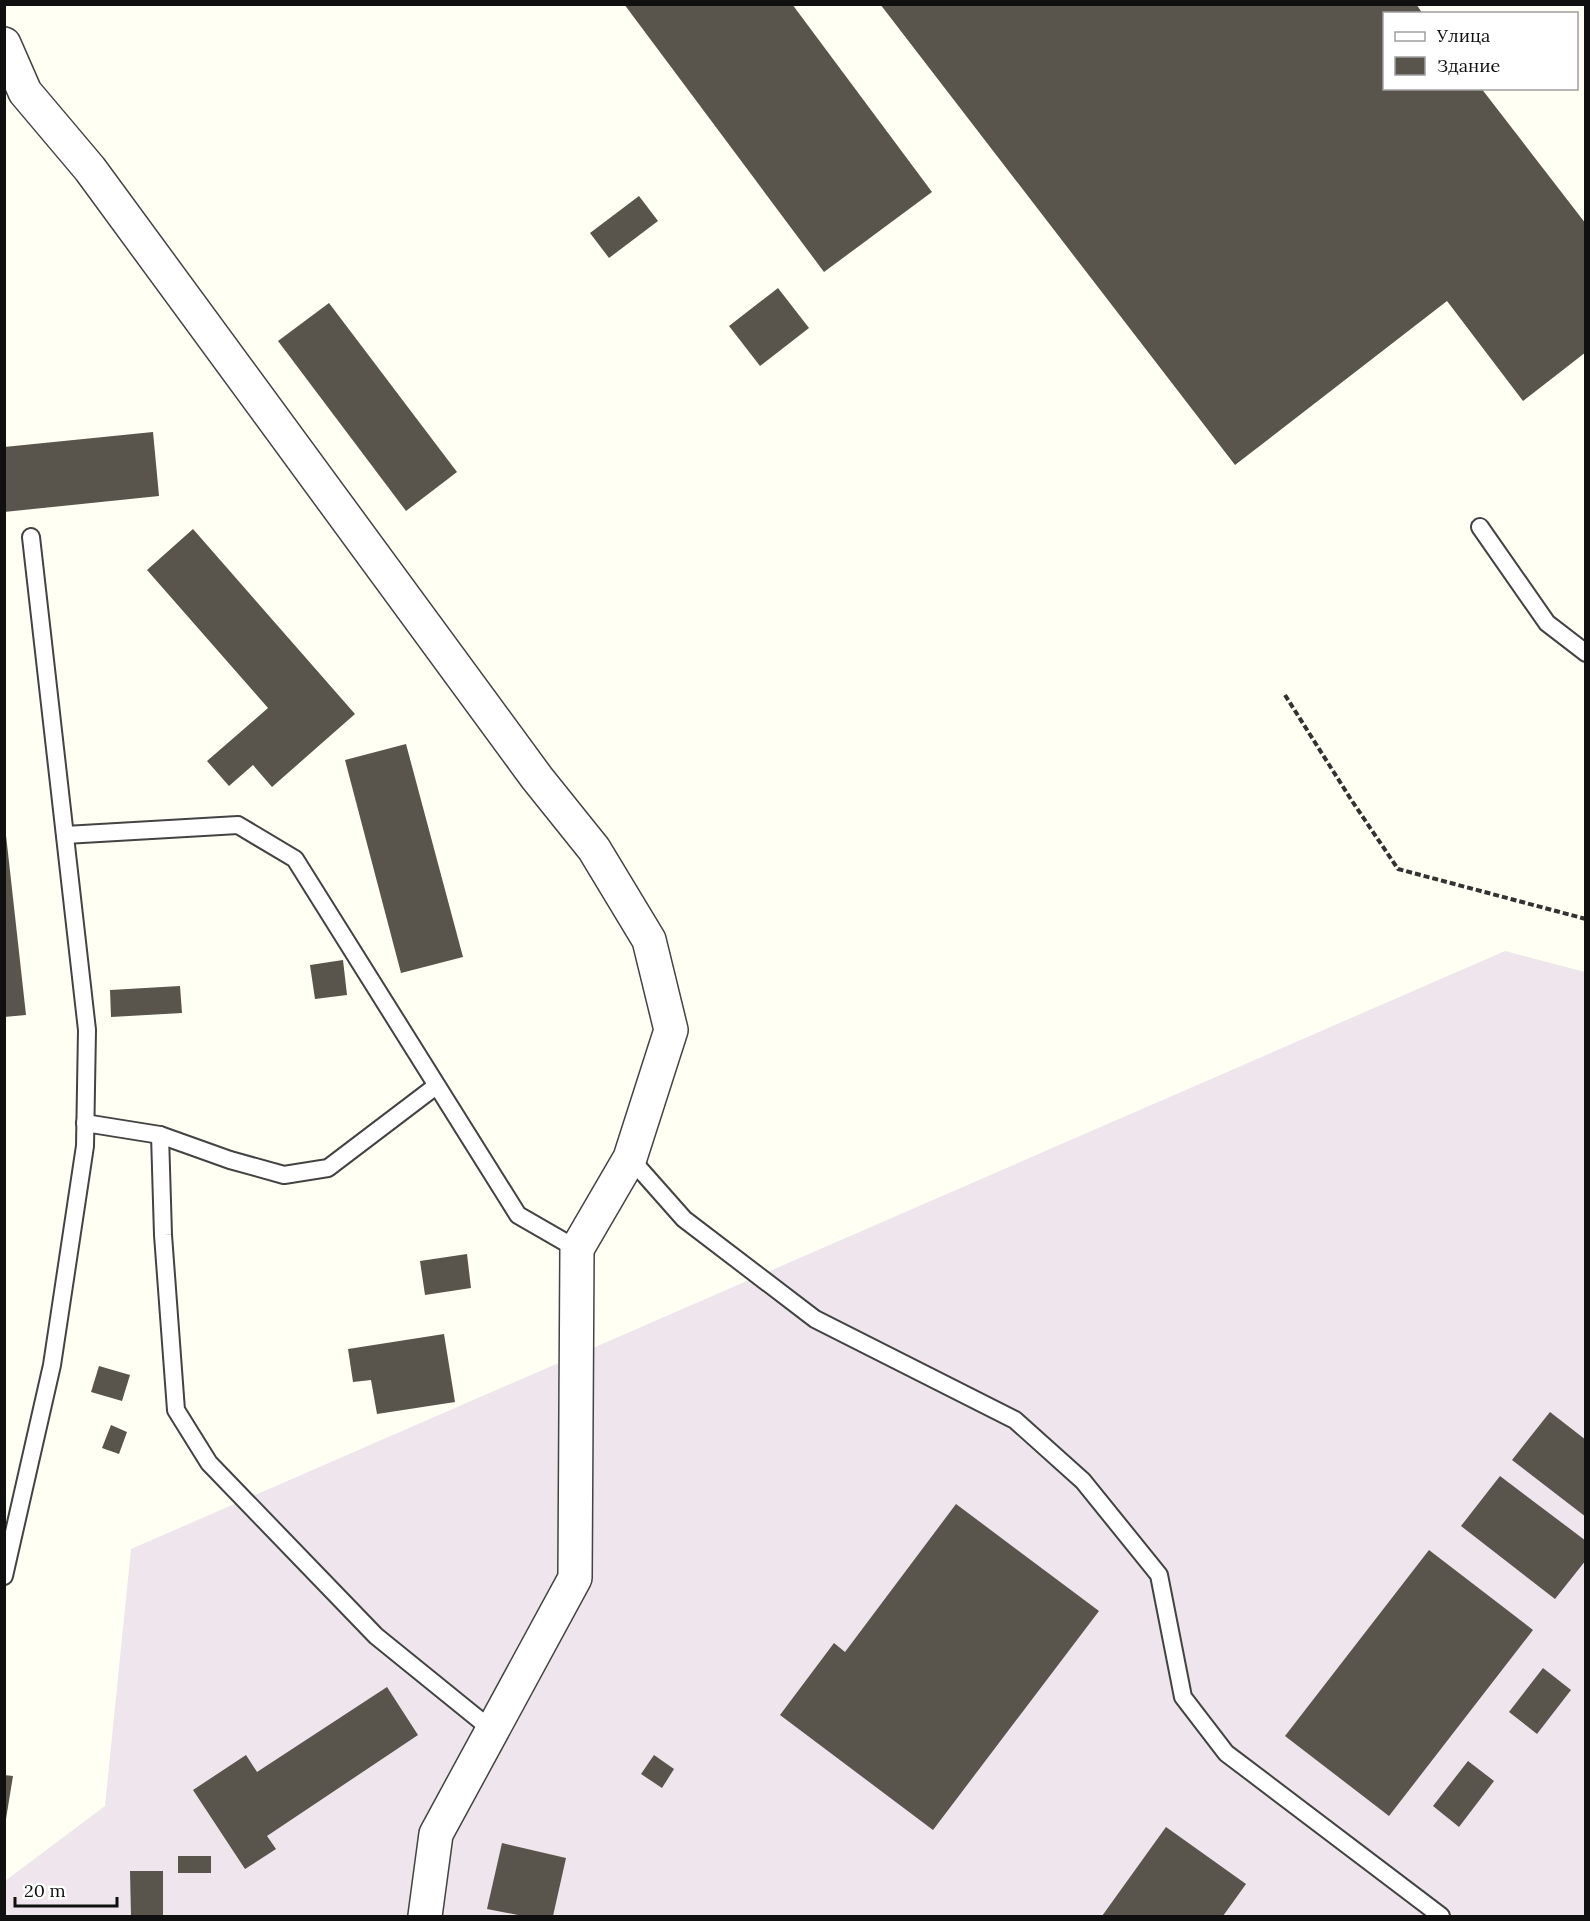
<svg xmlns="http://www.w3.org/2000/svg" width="1590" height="1921" font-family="Lora,serif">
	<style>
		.industrial { fill: #eee5ed }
		.building { fill: #59544c }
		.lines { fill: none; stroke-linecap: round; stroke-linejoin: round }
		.service-casing { stroke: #434343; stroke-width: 20 }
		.minor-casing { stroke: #434343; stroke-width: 36 }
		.path { stroke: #323232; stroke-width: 4; stroke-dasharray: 6 3; stroke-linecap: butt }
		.service { stroke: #fff; stroke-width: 16 }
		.minor { stroke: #fff; stroke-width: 33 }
	</style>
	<rect width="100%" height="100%" fill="#fffff3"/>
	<path class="industrial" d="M1505 951 1585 972V1916H5V1881L105 1806 131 1549Z"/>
	<g class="building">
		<path d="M624 4H792L932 192 824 272Z"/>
		<path d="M880 4H1416L1423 14H1384V88H1481L1586 224V352L1523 401 1447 301 1235 465Z"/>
		<path d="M639 196 658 221 609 258 590 233Z"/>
		<path d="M778 288 809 328 760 366 729 326Z"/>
		<path d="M329 303 457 472 406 511 278 341Z"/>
		<path d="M153 432 159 496 4 512V447Z"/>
		<path d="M193 529 355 714 272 787 253 765 229 786 207 761 268 708 147 570Z"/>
		<path d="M406 744 463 957 401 973 345 760Z"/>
		<path d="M6 835 26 1015 4 1017V836Z"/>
		<path d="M343 960 347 995 315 999 310 965Z"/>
		<path d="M180 986 182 1013 111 1017 110 990Z"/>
		<path d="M467 1254 471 1288 425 1295 420 1261Z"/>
		<path d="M444 1334 455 1402 377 1414 371 1380 353 1382 348 1349Z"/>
		<path d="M99 1366 130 1375 122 1401 91 1392Z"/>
		<path d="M1550 1412 1586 1440V1517L1512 1460Z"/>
		<path d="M111 1425 127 1432 119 1454 102 1448Z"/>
		<path d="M1500 1476 1586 1541V1560L1555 1599 1461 1526Z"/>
		<path d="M956 1504 1099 1611 933 1830 780 1715 834 1643 845 1652Z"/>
		<path d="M1429 1550 1533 1630 1389 1816 1285 1736Z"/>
		<path d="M1543 1668 1571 1690 1537 1734 1509 1712Z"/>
		<path d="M387 1687 418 1735 267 1836 276 1849 245 1869 193 1790 246 1755 257 1772Z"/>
		<path d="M654 1755 674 1769 662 1788 641 1774Z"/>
		<path d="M1468 1761 1494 1781 1459 1827 1433 1806Z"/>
		<path d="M4 1775 13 1776 6 1819H4Z"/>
		<path d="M1166 1827 1246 1884 1223 1916H1102Z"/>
		<path d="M502 1843 566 1858 553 1916H523L487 1909Z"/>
		<rect x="178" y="1856" width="33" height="17"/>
		<path d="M130 1871H163V1916H131Z"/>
	</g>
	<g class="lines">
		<g class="service-casing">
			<g id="service">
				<path d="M1480 527 1547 623 1586 653"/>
				<path d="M65 835 238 825 295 859 518 1215 577 1249"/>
				<path d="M85 1123 160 1135 230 1160 284 1175 328 1168 436 1086"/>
				<path d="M160 1135 163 1235 176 1410 209 1463 376 1636 492 1730"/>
				<path d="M630 1158 684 1219 815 1319 1015 1420 1083 1481 1159 1575 1183 1697 1226 1753 1441 1916"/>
				<path d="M4 1576 52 1365 85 1146 87 1030 31 537"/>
			</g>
		</g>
		<g class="minor-casing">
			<path id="minor" d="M4 44 25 92 90 169 537 778 594 849 649 940 671 1030 630 1158 577 1249 575 1578 436 1834 425 1916"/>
		</g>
		<path class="path" d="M1285 695 1352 801 1398 869 1586 919"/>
		<use href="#service" class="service"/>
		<use href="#minor" class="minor"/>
	</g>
	<rect width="1590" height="1921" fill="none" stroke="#101010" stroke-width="12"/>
	<rect x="1383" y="12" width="195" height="78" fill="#ffffff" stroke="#9f9f9f" stroke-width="1.5"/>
	<rect x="1395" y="32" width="30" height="9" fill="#ffffff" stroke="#9f9f9f" stroke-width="1.5"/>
	<text x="1437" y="42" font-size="18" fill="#101010">Улица</text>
	<rect x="1395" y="57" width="30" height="18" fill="#59544c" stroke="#9f9f9f" stroke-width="1.5"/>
	<text x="1437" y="72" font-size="18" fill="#101010">Здание</text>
	<path d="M15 1897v9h102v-9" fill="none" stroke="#101010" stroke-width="3"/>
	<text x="24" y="1897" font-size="18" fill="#101010" stroke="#ffffff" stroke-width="4.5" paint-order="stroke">20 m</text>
</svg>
